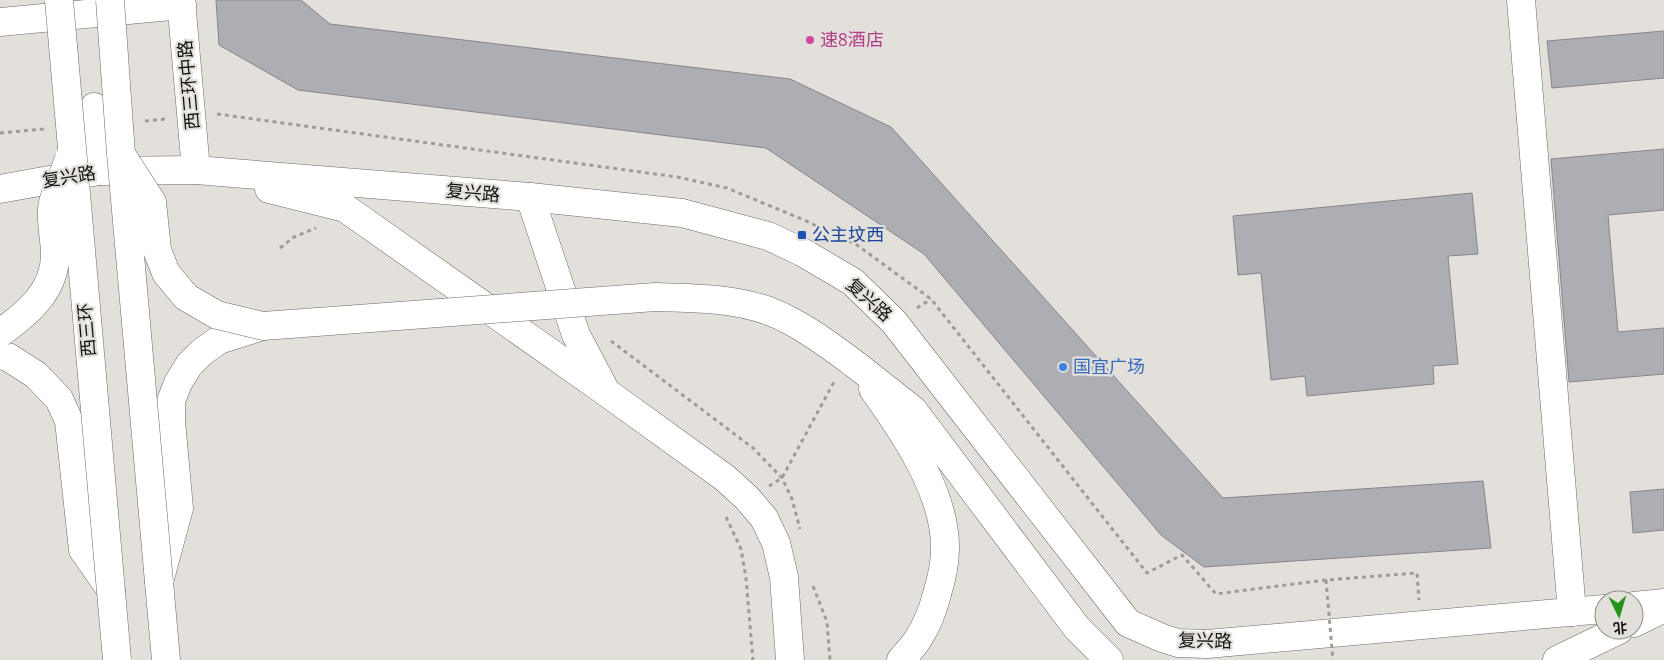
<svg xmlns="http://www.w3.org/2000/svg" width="1664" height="660" font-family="'Zilla Slab','Noto Sans SC',serif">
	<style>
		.building { fill: #adaeb3; stroke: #85858a }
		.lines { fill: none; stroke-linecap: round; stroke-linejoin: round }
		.minor-casing { stroke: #6c6965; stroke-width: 29 }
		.major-casing { stroke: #6c6965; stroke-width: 29 }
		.highway-casing { stroke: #6c6965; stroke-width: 29 }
		.path { stroke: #9e9c98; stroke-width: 3; stroke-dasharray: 4 4; stroke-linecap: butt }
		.minor { stroke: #fff; stroke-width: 28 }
		.major { stroke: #fff; stroke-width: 28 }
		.highway { stroke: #fff; stroke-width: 28 }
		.highway-bridge-casing { stroke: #6c6965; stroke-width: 29; stroke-linecap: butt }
		.path-bridge { stroke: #9e9c98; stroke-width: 3; stroke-dasharray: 4 4; stroke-linecap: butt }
		.highway-bridge { stroke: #fff; stroke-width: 28 }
		.hotel-dot { fill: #d1479c; stroke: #e3e0db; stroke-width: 2 }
		.transit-dot { fill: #1a4fb4; stroke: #e3e0db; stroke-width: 2 }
		.shop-dot { fill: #3f7fe0; stroke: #e3e0db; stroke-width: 2 }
		.labels { text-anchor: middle; stroke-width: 4.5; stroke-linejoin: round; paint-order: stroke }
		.hotel-label { font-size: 18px; fill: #b23c85; stroke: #e3e0db; text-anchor: start }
		.street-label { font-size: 18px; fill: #131210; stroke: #e3e0db }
		.transit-label { font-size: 18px; fill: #164399; stroke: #e3e0db; text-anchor: start }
		.shop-label { font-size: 18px; fill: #366cbe; stroke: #e3e0db; text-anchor: start }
	</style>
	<rect width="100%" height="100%" fill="#e3e0db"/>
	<g class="building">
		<path d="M216 0H301L330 24 790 79 891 127 1223 498 1483 481 1491 548 1204 567 1161 535 924 254 766 148 298 90 219 45Z"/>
		<path d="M1664 31V78L1552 88 1547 41Z"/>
		<path d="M1664 149V210L1608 215 1618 332 1664 328V374L1569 382 1551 159Z"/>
		<path d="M1472 193 1478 254 1448 256 1458 364 1433 366 1434 384 1307 396 1305 376 1271 380 1261 273 1238 275 1233 216Z"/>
		<path d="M1664 489V530L1633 533 1630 492Z"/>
	</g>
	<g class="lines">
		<g class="minor-casing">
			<g id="minor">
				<path d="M181 0 196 170"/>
				<path d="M1521 0 1572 612"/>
				<path d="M0 22 182 5"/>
				<path d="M94 107 99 171"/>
				<path d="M0 189 99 171 196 170 530 197 682 213 768 236 802 252 853 282 894 322 1128 623 1162 638 1178 643 1207 644 1604 609"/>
				<path d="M269 189 345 208 606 392 725 478 747 498 764 518 776 543 784 577 790 660"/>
				<path d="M530 197 576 335 603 386"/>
				<path d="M1634 606 1664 603"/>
			</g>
		</g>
		<g class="major-casing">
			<g id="major">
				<path d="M1634 623 1664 608"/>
				<path d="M1557 660 1619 630"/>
			</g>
		</g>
		<g class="highway-casing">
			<g id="highway">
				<path d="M0 355 8 357 36 375 59 399 69 421 83 550 111 590"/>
				<path d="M856 365 913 410 1077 628 1109 660"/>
				<path d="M873 389C904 432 946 494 945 549 945 564 941 581 937 594 933 610 927 625 918 639 913 647 907 653 901 660"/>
				<path d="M166 660 159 582 179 508 171 421V401L178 383 189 365 202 352 219 340 263 326"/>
			</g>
		</g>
		<g class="path">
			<path d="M217 114 677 177 727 188 804 220 857 245 931 299 1147 573 1182 555 1216 594 1326 580 1417 573 1419 600"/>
			<path d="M145 121 166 119"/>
			<path d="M0 133 44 129"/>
			<path d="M280 248 294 237 316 228"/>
			<path d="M917 308 931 299"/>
			<path d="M611 341 753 448 782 478 792 499 800 529"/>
			<path d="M769 486 782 478 835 380"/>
			<path d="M726 517 741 549 746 578 753 660"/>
			<path d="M813 586 827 622 830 660"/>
		</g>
		<use href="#minor" class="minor"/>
		<use href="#major" class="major"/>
		<use href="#highway" class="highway"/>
		<g class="highway-bridge-casing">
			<g id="highway-bridge">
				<path d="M59 0 117 660"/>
				<path d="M110 0 121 154 159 582"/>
				<path d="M121 154 152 202 157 250 166 273 186 297 217 315 263 326 655 297C694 298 732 298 769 311 800 323 829 345 856 365"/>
				<path d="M0 333C27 314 55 291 55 255 55 240 51 225 52 210 52 198 65 171 69 159"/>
			</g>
		</g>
		<path class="path-bridge" d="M1326 580 1333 660"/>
		<use href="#highway-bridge" class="highway-bridge"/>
	</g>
	<circle class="hotel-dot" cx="810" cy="40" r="5"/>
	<rect class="transit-dot" x="797" y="230" width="10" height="10" rx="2.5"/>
	<circle class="shop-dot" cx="1063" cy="367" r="5"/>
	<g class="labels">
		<g class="hotel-label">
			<text x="820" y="46">速8酒店</text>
		</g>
		<g class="street-label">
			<text transform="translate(189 85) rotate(-95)" y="6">西三环中路</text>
			<text transform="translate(69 177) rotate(-9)" y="6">复兴路</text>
			<text transform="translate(473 193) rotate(5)" y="6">复兴路</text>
			<text transform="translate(869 300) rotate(42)" y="6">复兴路</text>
			<text transform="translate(87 330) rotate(-95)" y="6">西三环</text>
			<text transform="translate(1205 641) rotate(1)" y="6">复兴路</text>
		</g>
		<g class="transit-label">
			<text x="812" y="241">公主坟西</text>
		</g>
		<g class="shop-label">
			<text x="1073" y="373">国宜广场</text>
		</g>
	</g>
	<g transform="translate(1619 615) rotate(175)"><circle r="24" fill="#e3e0db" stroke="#908e8a"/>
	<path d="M0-4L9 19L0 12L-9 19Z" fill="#24921b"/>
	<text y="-8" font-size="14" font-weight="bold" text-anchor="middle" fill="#131210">北</text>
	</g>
</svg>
